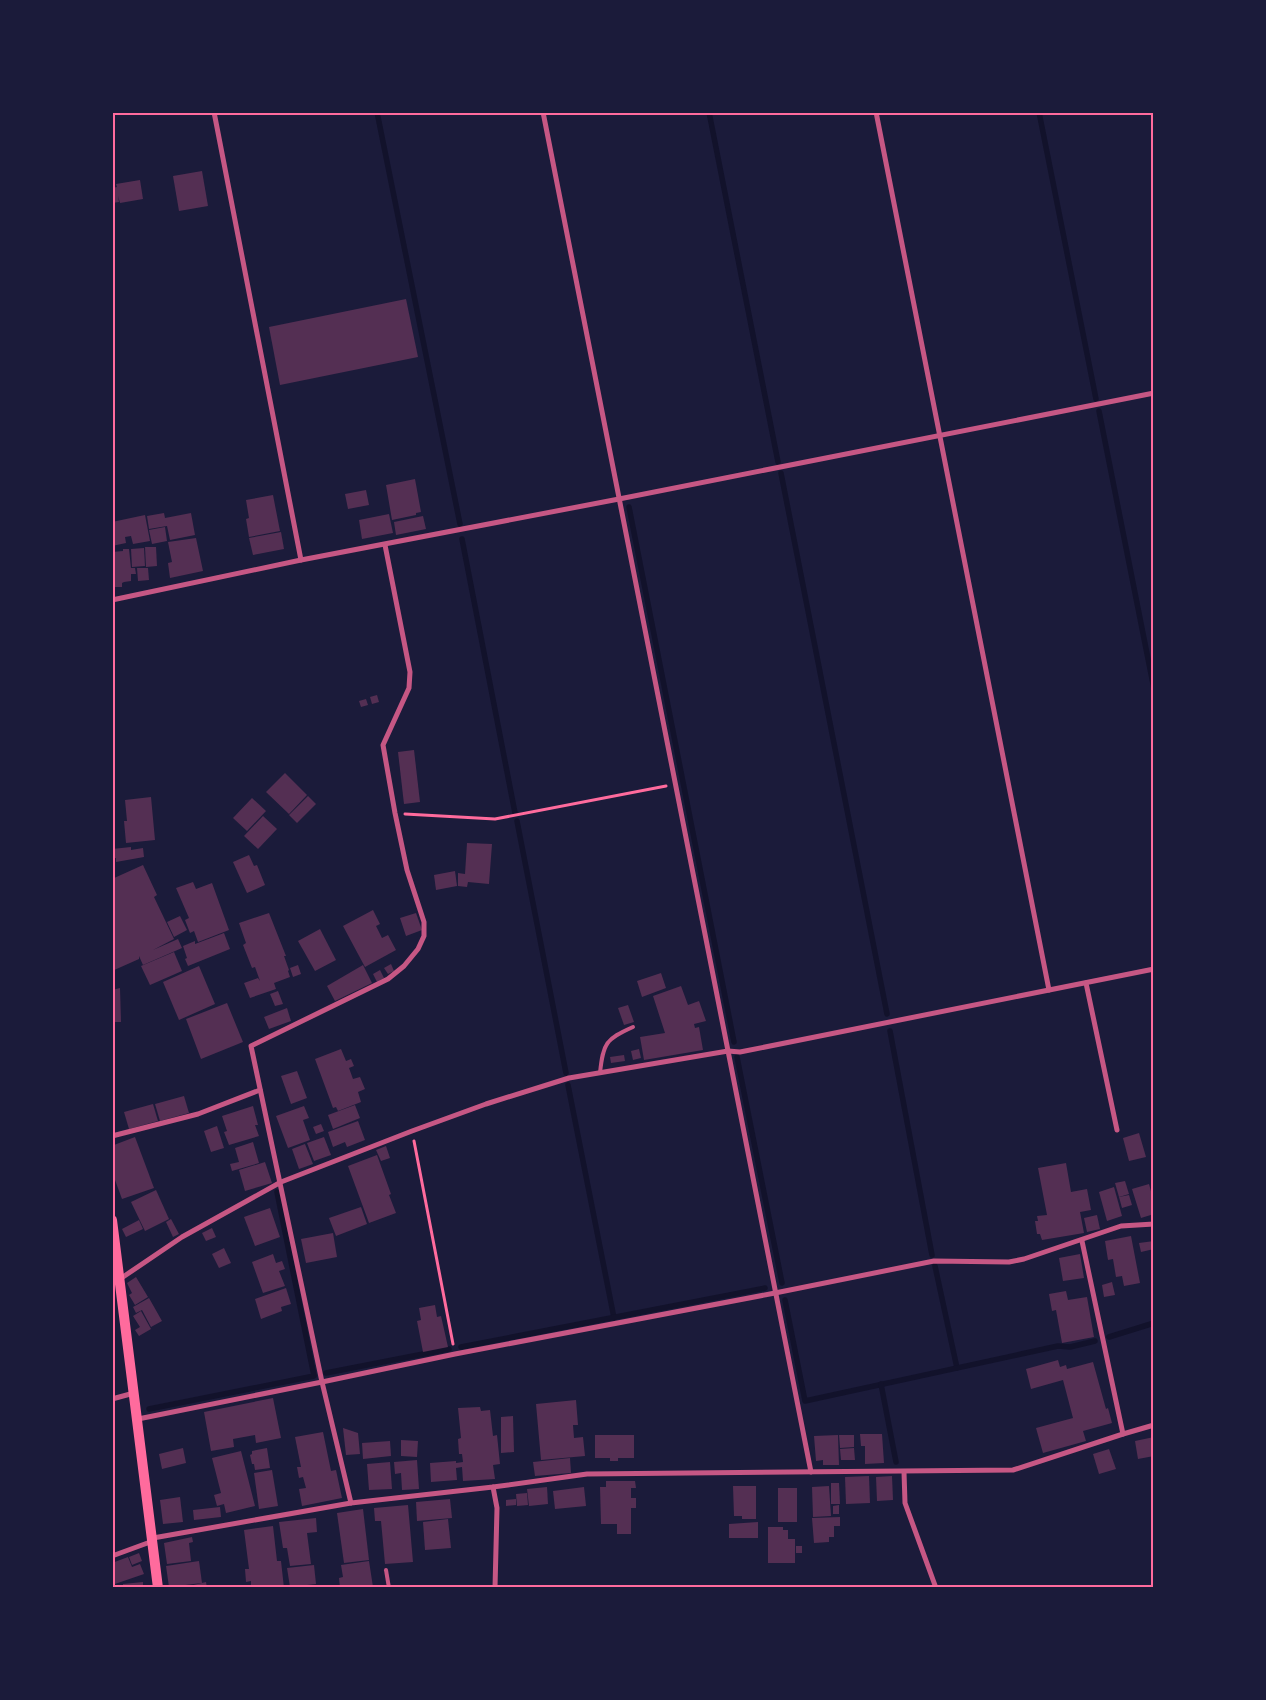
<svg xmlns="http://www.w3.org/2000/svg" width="1266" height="1700" font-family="'Archivo Narrow',sans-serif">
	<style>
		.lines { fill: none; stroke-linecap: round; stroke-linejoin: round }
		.stream { stroke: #12122b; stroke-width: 5.5 }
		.building { fill: #542f53 }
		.path { stroke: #ff6b9d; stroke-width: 3 }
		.service { stroke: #c65784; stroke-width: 4 }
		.minor { stroke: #c65784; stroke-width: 5 }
		.secondary { stroke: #ff6b9d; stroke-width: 10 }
		.neatline { fill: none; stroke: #ff6b9d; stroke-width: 2 }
	</style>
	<rect width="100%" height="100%" fill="#1b1b3a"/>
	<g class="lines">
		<g class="stream">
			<path d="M377 112 460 524"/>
			<path d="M709 112 778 462"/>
			<path d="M1039 112 1096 399"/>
			<path d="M1099 411 1154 689"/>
			<path d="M781 473 887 1014"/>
			<path d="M629 507 734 1042"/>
			<path d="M462 539 515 813"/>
			<path d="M517 821 566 1073"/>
			<path d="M890 1031 932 1255"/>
			<path d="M737 1057 782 1283"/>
			<path d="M568 1085 614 1318"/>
			<path d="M935 1266 957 1368"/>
			<path d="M785 1300 805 1401 1058 1346 1070 1347 1095 1341"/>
			<path d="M1109 1337 1154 1323"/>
			<path d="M461 1347 765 1288"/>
			<path d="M326 1373 449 1349"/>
			<path d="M881 1384 896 1462"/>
			<path d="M149 1409 314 1376 277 1192"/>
		</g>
	</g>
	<g class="building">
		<path d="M202 171 208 206 179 211 173 176Z"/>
		<path d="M140 180 143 199 120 203 118 196 119 202 112 203V188L117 187 116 184Z"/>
		<path d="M406 299 418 357 280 385 269 327Z"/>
		<path d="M415 479 421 512 416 513V515L392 520 386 485Z"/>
		<path d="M366 490 369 505 348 509 345 494Z"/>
		<path d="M273 495 280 531 249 537 246 519 249 518 246 500Z"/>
		<path d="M164 513 165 518 191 513 195 535 170 540 167 526 149 529 147 516Z"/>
		<path d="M389 514 393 533 362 539 359 520Z"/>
		<path d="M145 515 150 541 133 544 131 536 125 537 126 543 112 546V522Z"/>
		<path d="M423 516 426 529 396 535 394 522Z"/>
		<path d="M165 527 167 541 152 544 149 530Z"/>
		<path d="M281 532 284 549 253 555 249 538Z"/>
		<path d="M196 538 203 571 170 578 168 563 172 562 168 542Z"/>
		<path d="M145 547H156L157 566 146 567Z"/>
		<path d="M144 548 145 566 132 567 131 549Z"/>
		<path d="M123 549H129L131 568H135L136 574H131V581L124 582 122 583V587H112V552L123 551Z"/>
		<path d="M137 568H148L149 580 138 581Z"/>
		<path d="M377 695 379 702 372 704 370 697Z"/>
		<path d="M366 699 368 705 361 707 359 701Z"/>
		<path d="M414 750 420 802 404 804 398 752Z"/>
		<path d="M285 773 307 795 289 814 266 792Z"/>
		<path d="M308 796 316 804 297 823 289 815Z"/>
		<path d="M151 797 155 840 126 843 124 821H127L125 800Z"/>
		<path d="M252 798 266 811 247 831 233 818Z"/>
		<path d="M263 816 277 829 258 849 244 836Z"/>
		<path d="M467 843 492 844 489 884 468 882 467 887 458 886V873L465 874Z"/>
		<path d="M131 847V850L143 848 144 857 116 862V858H113L112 849Z"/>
		<path d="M249 855 254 866 257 865 265 885 247 893 233 862Z"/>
		<path d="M143 865 157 895 154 897 174 939 153 950 178 939 182 948 143 965 139 956V959L112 971V879Z"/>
		<path d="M455 871 457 886 436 890 434 875Z"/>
		<path d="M193 882 196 889 212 883 229 930 198 942 194 931 190 933 185 920 189 918 176 888Z"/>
		<path d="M373 910 380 924 376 926 382 938 388 935 396 950 365 967 343 926Z"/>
		<path d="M269 913 286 956H284L289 970 288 971 290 977 274 983 276 989 250 998 244 983 258 978 260 981 255 967 252 968 243 945 246 943 239 923Z"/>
		<path d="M416 913 422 930 406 936 400 918Z"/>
		<path d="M180 916 187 930 174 937 167 922Z"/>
		<path d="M320 929 336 960 315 971 298 941Z"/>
		<path d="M224 933 230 949 188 966 185 959 187 958 183 946 195 941V944Z"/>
		<path d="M174 952 182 971 150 985 141 966Z"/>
		<path d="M391 964 394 971 388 974 384 968Z"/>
		<path d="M298 965 301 974 293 977 290 968Z"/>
		<path d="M363 965 372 983 335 1001 327 986Z"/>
		<path d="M199 966 215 1004 179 1020 163 982Z"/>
		<path d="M380 970 384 978 377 982 373 974Z"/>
		<path d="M661 973 666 988 642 997 637 981Z"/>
		<path d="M681 986 688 1005 699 1001 706 1021 694 1024 695 1028 699 1027 703 1050 644 1060 640 1037 665 1033 653 996Z"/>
		<path d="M120 988 121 1022H112V990Z"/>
		<path d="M278 991 283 1004 275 1006 270 994Z"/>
		<path d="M227 1003 243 1042 201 1059 186 1019Z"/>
		<path d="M628 1005 634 1022 624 1025 618 1008Z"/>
		<path d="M287 1008 291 1021 269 1029 264 1017Z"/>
		<path d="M341 1049 346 1061 351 1059 354 1066 349 1068 353 1079 360 1077 365 1089 358 1092 361 1102 338 1111 336 1107 333 1108 315 1059Z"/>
		<path d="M639 1049 641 1058 633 1060 631 1051Z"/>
		<path d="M624 1055 625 1061 611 1063 610 1057Z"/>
		<path d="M297 1071 307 1098 291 1104 281 1076Z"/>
		<path d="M184 1096 189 1113 160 1121 155 1104Z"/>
		<path d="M153 1104 158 1121 129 1129 124 1112Z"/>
		<path d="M355 1105 360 1118 333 1129 328 1115Z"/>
		<path d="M253 1106 258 1125H255L259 1136 229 1145 224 1132 227 1131 222 1116Z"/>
		<path d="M304 1106 309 1118 303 1120 310 1140 288 1148 276 1116Z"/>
		<path d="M358 1121 365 1140 347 1147 345 1142 333 1147 328 1132Z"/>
		<path d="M321 1124 324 1131 316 1134 313 1127Z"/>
		<path d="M217 1126 224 1148 211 1152 204 1131Z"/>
		<path d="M1139 1133 1146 1157 1129 1161 1123 1138Z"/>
		<path d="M135 1137 154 1188 122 1199 115 1180 114 1145Z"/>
		<path d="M324 1137 331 1155 314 1161 307 1143Z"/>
		<path d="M253 1142 259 1163 232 1171 230 1164 239 1162 235 1148Z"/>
		<path d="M305 1144 313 1164 299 1169 292 1149Z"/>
		<path d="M386 1146 390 1158 381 1161 376 1150Z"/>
		<path d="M377 1155 391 1194 389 1195 396 1213 369 1223 348 1166Z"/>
		<path d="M265 1162 272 1183 245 1191 239 1170Z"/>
		<path d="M1066 1163 1071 1192 1087 1189 1091 1210 1080 1212 1084 1233 1042 1240 1040 1234H1037L1035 1221H1038L1037 1216 1047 1215 1038 1168Z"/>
		<path d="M1125 1181 1129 1194 1119 1197 1115 1183Z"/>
		<path d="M1149 1184 1152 1195 1154 1194V1214L1141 1218 1132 1189Z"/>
		<path d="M1114 1187 1122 1216 1107 1221 1099 1192Z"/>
		<path d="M156 1190 169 1219 145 1231 131 1202Z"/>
		<path d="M1129 1195 1132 1205 1122 1208 1119 1197Z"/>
		<path d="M361 1207 367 1224 336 1236 329 1218Z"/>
		<path d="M270 1208 280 1237 255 1246 244 1217Z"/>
		<path d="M1097 1215 1100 1229 1087 1232 1084 1218Z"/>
		<path d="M171 1219 179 1234 173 1237 166 1222Z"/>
		<path d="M139 1220 143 1229 126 1237 122 1229Z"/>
		<path d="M212 1228 216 1237 206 1241 202 1233Z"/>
		<path d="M333 1233 337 1257 306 1263 301 1239Z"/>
		<path d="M1131 1236 1140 1283 1124 1286 1122 1276 1116 1277 1113 1259 1108 1260 1105 1241Z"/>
		<path d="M1154 1241V1249L1141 1252 1139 1243Z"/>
		<path d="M224 1248 231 1263 219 1268 212 1254Z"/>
		<path d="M273 1254 276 1263 282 1261 285 1269 279 1271 285 1286 263 1293 252 1262Z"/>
		<path d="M1080 1254 1084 1278 1063 1281 1059 1258Z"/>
		<path d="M136 1277 148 1297 135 1305 129 1295 132 1293 127 1283Z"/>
		<path d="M1112 1282 1115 1295 1104 1297 1102 1285Z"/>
		<path d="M286 1288 291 1304 281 1307 282 1311 261 1319 255 1299Z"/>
		<path d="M1066 1291 1068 1300 1087 1297 1094 1337 1062 1343 1056 1310 1052 1311 1049 1294Z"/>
		<path d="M149 1298 162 1321 151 1327 142 1310 136 1313 133 1307Z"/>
		<path d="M435 1305 437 1317 441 1316 448 1347 423 1352 417 1321 421 1320 419 1308Z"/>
		<path d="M141 1311 151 1329 139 1336 135 1330 140 1327 133 1316Z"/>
		<path d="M1058 1360 1060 1367 1066 1365 1067 1369 1093 1362 1106 1409 1108 1408 1112 1423 1083 1431 1086 1441 1043 1453 1036 1428 1073 1418 1063 1380 1031 1389 1026 1369Z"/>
		<path d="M273 1398 281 1438 256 1443 255 1435 233 1439 234 1447 211 1451 204 1412Z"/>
		<path d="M576 1400 578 1425H573L574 1438 583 1437 585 1456 541 1460 536 1404Z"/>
		<path d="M480 1407 481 1411 490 1410 493 1436 497 1435 500 1464 493 1465 495 1479 463 1481 462 1467 456 1468 457 1480 431 1482 430 1463 456 1461V1463L463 1462 462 1454H459L458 1439 461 1438 458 1408Z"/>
		<path d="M513 1416 514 1452 501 1453V1417Z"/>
		<path d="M343 1428 358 1433 360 1454 346 1455Z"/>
		<path d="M323 1432 331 1471 336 1470 342 1498 302 1506 299 1489 306 1488 303 1477 299 1478 297 1467H301L295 1437Z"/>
		<path d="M860 1434H882L884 1463 865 1464V1446H861Z"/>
		<path d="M595 1435H634V1458H618V1461H610V1458H595Z"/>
		<path d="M838 1435 839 1465H823V1460L816 1461 814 1436Z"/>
		<path d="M839 1435H854V1447L840 1448Z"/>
		<path d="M1154 1437V1456L1138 1459 1135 1441Z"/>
		<path d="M401 1440 418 1441 417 1457 401 1456Z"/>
		<path d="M390 1441 391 1456 363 1459 362 1443Z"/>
		<path d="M183 1448 186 1463 162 1469 159 1454Z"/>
		<path d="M267 1448 270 1468 255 1470 254 1464H252L250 1455 252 1454V1451Z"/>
		<path d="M854 1448 855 1460H841L840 1449Z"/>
		<path d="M1109 1449 1116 1469 1099 1474 1093 1454Z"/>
		<path d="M241 1451 255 1506 226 1513 224 1504 217 1506 214 1495 221 1493 212 1458Z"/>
		<path d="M570 1458 571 1473 535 1476 533 1462Z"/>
		<path d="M417 1460 419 1489 402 1490 401 1473 395 1474 394 1462Z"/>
		<path d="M390 1462 392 1489 369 1490 367 1464Z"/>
		<path d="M272 1470 278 1506 259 1509 254 1473Z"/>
		<path d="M869 1476 870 1503 846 1504 845 1477Z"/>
		<path d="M892 1476 893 1500 877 1501 876 1477Z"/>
		<path d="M606 1481H635L636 1488H631V1498H636V1508H631V1534H617V1524H601L600 1487H606Z"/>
		<path d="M831 1483H839L840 1504H831Z"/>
		<path d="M733 1486H756V1519H742V1516H734Z"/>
		<path d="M829 1486 831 1516 813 1517 812 1487Z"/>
		<path d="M547 1487 548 1504 529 1506 527 1489Z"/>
		<path d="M584 1487 586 1506 555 1509 553 1491Z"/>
		<rect x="778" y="1488" width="19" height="34"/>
		<path d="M527 1493 528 1505 517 1506 516 1494Z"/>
		<path d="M180 1497 183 1522 163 1524 160 1500Z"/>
		<path d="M450 1499 452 1518 417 1521 416 1502Z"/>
		<path d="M516 1499V1505L506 1506V1500Z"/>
		<path d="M408 1505 413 1562 385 1564 381 1521H375L374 1508Z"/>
		<path d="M839 1505V1514H833V1506Z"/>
		<path d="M220 1507 221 1517 194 1520 193 1510Z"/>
		<path d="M363 1509 369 1560 344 1563 337 1513Z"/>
		<path d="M840 1517V1526H834V1537H829V1542L814 1543 812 1518Z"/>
		<path d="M316 1518 317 1532 307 1533 311 1564 290 1566 287 1548H283L279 1522Z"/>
		<path d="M448 1519 451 1548 425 1550 423 1522Z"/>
		<path d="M758 1522V1538H729V1524Z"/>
		<path d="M273 1526 277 1561H281L284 1588H251V1581L246 1582 245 1569H249L244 1530Z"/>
		<path d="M768 1527H783V1530H788V1539H795V1563H768Z"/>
		<path d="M192 1537 193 1542 189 1543 191 1561 167 1564 164 1543Z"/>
		<rect x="796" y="1546" width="6" height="7"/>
		<path d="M139 1553 142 1561 132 1565 129 1557Z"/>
		<path d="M128 1557 132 1567 140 1564 144 1574 112 1585V1563Z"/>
		<path d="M199 1561 202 1583 169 1587 166 1566Z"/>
		<path d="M369 1561 373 1587 340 1588 339 1578 343 1577 341 1565Z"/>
		<path d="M314 1565 316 1584 290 1587 287 1568Z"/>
		<path d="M143 1582V1588H123V1584Z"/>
		<path d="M206 1582 207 1588H186L185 1587Z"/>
	</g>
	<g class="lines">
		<g class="path">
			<path d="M405 814 495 819 666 786"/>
			<path d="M414 1141 453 1344"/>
		</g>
		<g class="service">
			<path d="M600 1073C603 1043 606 1039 633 1027"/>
			<path d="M386 1570 389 1588"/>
		</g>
		<g class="minor">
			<path d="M214 112 301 560"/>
			<path d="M543 112 811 1472"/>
			<path d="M876 112 1049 990"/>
			<path d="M112 600 301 560 619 499 1154 393"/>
			<path d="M1086 983 1117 1130"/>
			<path d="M112 1136 198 1114 260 1090"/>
			<path d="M1082 1241 1123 1434"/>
			<path d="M120 1279 182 1237 281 1182 412 1131 486 1104 569 1078 728 1051 740 1052 1154 969"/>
			<path d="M112 1399 134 1393"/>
			<path d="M138 1419 322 1382 455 1354 775 1293 934 1261 1009 1262 1024 1259 1121 1226 1154 1224"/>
			<path d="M904 1472 905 1503 936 1588"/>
			<path d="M493 1487 497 1508 495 1588"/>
			<path d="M351 1503 322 1382 251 1046 388 979 404 966 418 949 424 936V922L407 870 395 813 383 745 409 688 410 672 385 545"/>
			<path d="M153 1538 351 1503 493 1487 587 1474 1013 1470 1123 1434 1154 1425"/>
			<path d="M112 1556 153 1541"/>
		</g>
		<path class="secondary" d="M112 1220 158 1588"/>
	</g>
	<rect width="1266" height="1700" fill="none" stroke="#1b1b3a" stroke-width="228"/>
	<rect x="114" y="114" width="1038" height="1472" class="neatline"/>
</svg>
